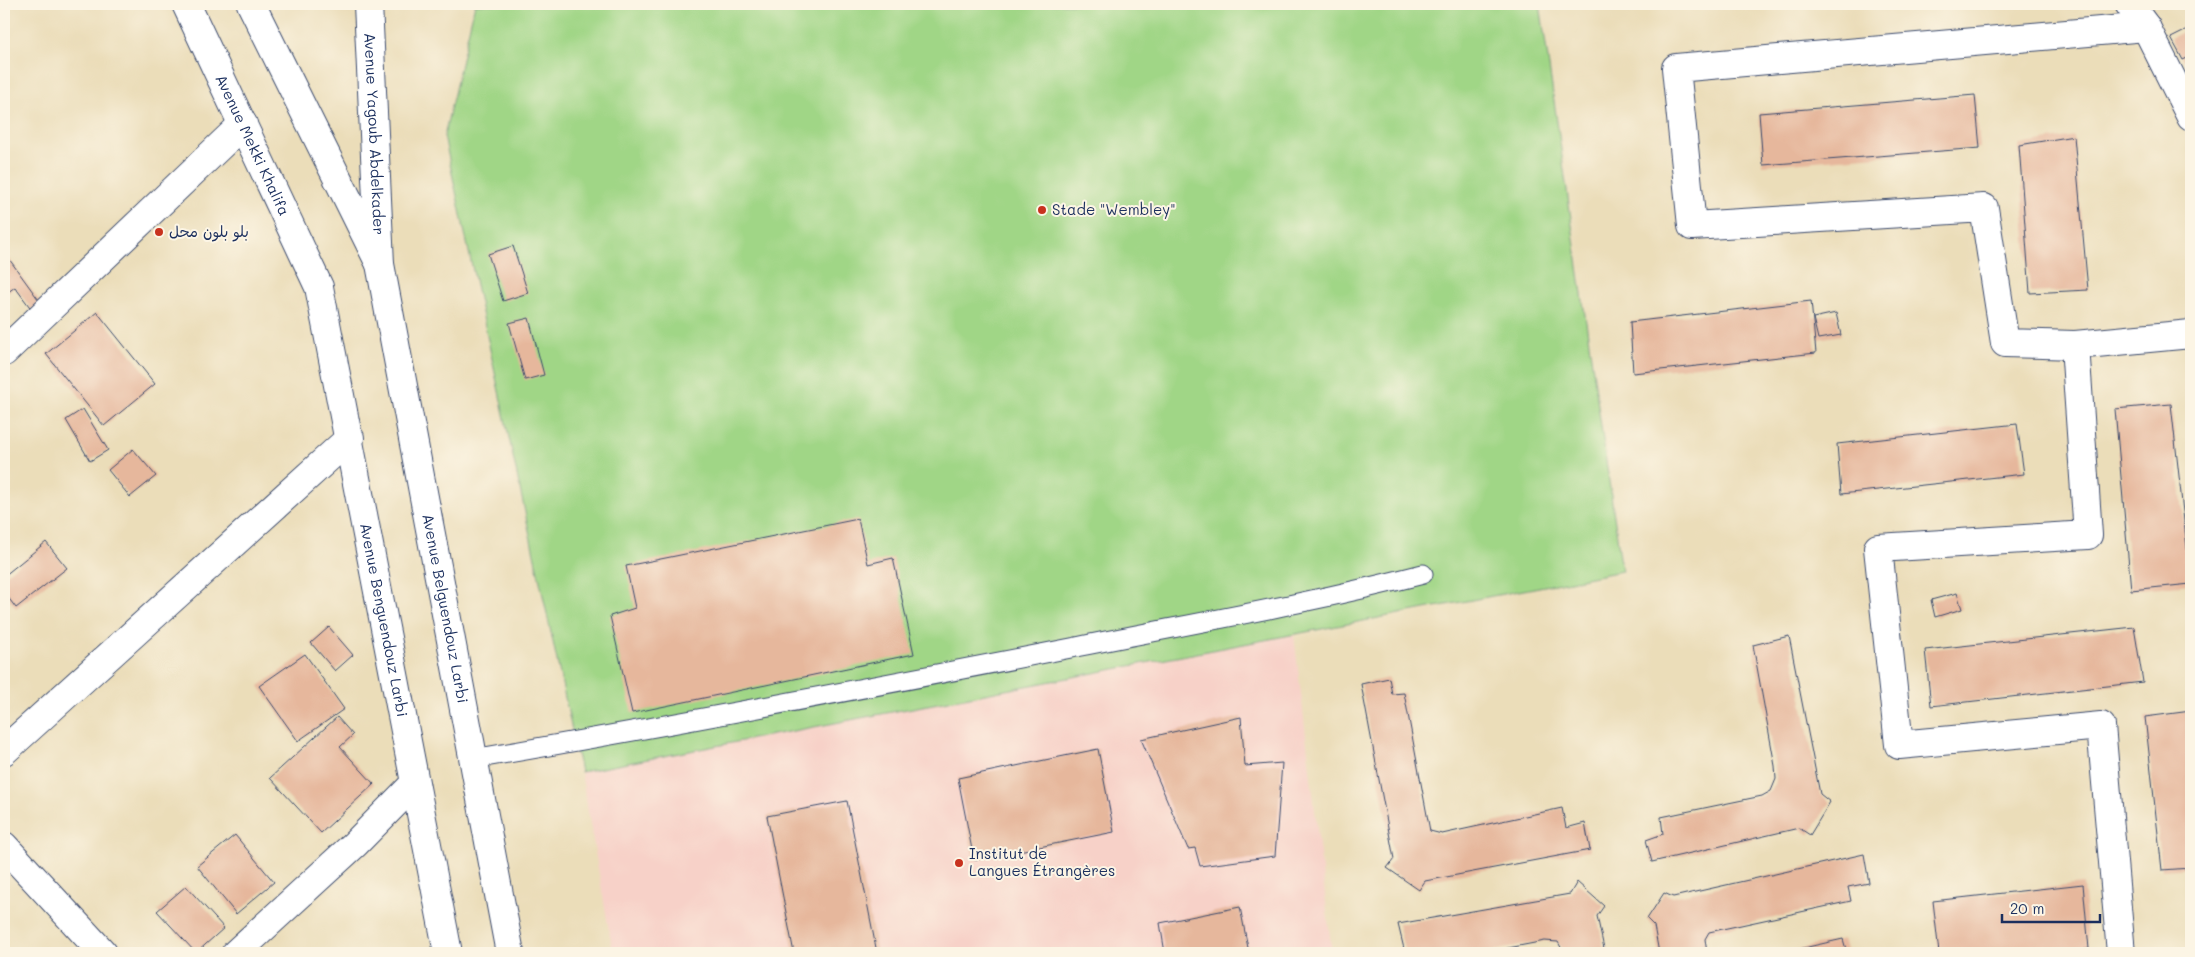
<svg xmlns="http://www.w3.org/2000/svg" width="2195" height="957" font-family="Mali,'Playpen Sans Arabic',sans-serif">
	<style>
		.built { fill: #f7d1c8 }
		.green { fill: #a0d686; stroke: #5e8272 }
		.building { fill: #e6b79c }
		.lines { fill: none; stroke-linecap: round; stroke-linejoin: round }
		.service-casing { stroke: #3a496c; stroke-width: 21 }
		.minor-casing { stroke: #3a496c; stroke-width: 30 }
		.tertiary-casing { stroke: #3a496c; stroke-width: 30 }
		.primary-casing { stroke: #3a496c; stroke-width: 30 }
		.service { stroke: #fff; stroke-width: 19 }
		.minor { stroke: #fff; stroke-width: 28 }
		.tertiary { stroke: #fff; stroke-width: 28 }
		.primary { stroke: #fff; stroke-width: 28 }
		.poi-dot { fill: #c8321e; stroke: #fcf5e5; stroke-width: 2 }
		.labels { text-anchor: middle; stroke-width: 4; stroke-linejoin: round; paint-order: stroke }
		.street-label { font-size: 15px; fill: #1b2f5e; stroke: #fcf5e5 }
		.poi-label { font-size: 15px; fill: #1b2f5e; stroke: #fcf5e5; text-anchor: start }
	</style>
	<rect width="100%" height="100%" fill="#fcf5e5"/>
	<filter id="ink" filterUnits="userSpaceOnUse"><feTurbulence type="fractalNoise" baseFrequency=".02" numOctaves="2"/><feDisplacementMap in="SourceGraphic" scale="10" xChannelSelector="R" yChannelSelector="G"/><feConvolveMatrix kernelMatrix="1 2 1 2 8 2 1 2 1" color-interpolation-filters="sRGB"/></filter>
	<filter id="wash" filterUnits="userSpaceOnUse"><feTurbulence type="fractalNoise" baseFrequency=".0096" numOctaves="4" result="noise"/><feDisplacementMap in="SourceGraphic" scale="20" xChannelSelector="R" yChannelSelector="G"/><feGaussianBlur stdDeviation="1.12" result="paint"/><feColorMatrix in="noise" values="0 0 0 0 0 0 0 0 0 0 0 0 0 0 0 0 0 1.4 0 .05"/><feComposite in="paint" operator="in"/></filter>
	<g filter="url(#wash)">
		<rect width="100%" height="100%" fill="#ebddb9"/>
		<path class="built" d="M1294 635 1332 953H613L581 772Z"/>
		<path class="green" d="M475 4H1540L1622 571 581 772 444 136Z"/>
		<g id="blocks">
			<g class="building">
				<path d="M2191 28V56L2183 60 2171 38Z"/>
				<path d="M1975 95 1980 148 1763 165 1759 113Z"/>
				<path d="M2074 136 2088 290 2030 293 2019 145Z"/>
				<path d="M513 246 528 293 503 301 488 254Z"/>
				<path d="M4 252 41 303 32 310 15 287 4 295Z"/>
				<path d="M1811 301 1816 353 1633 373 1630 322Z"/>
				<path d="M97 312 155 384 104 426 46 354Z"/>
				<path d="M1836 313 1841 335 1818 339 1813 318Z"/>
				<path d="M529 318 544 375 525 380 509 323Z"/>
				<path d="M2171 404 2191 584 2131 590 2115 409Z"/>
				<path d="M83 409 108 450 90 461 66 420Z"/>
				<path d="M2017 424 2024 474 1841 494 1837 444Z"/>
				<path d="M133 449 156 476 130 497 108 470Z"/>
				<path d="M858 519 868 564 893 558 914 654 632 713 610 616 635 608 626 566Z"/>
				<path d="M46 542 67 568 16 608 4 592V576Z"/>
				<path d="M1957 593 1962 609 1935 617 1931 600Z"/>
				<path d="M329 627 353 655 335 671 311 643Z"/>
				<path d="M2134 627 2143 682 1931 706 1925 650Z"/>
				<path d="M1789 636 1820 794 1830 802 1810 835 1799 828 1652 862 1646 840 1663 834 1661 817 1762 796 1771 791 1776 779 1775 766 1753 645Z"/>
				<path d="M305 654 344 709 298 741 259 686Z"/>
				<path d="M1389 678 1392 694 1404 693 1430 831 1442 834 1562 808 1566 828 1585 823 1590 850 1425 881 1419 890 1387 868 1394 859 1361 684Z"/>
				<path d="M2191 711V868L2162 870 2145 717Z"/>
				<path d="M337 717 353 735 340 747 374 784 321 833 270 778Z"/>
				<path d="M1241 717 1245 766 1282 763 1275 856 1200 866 1195 848 1188 849 1141 739Z"/>
				<path d="M1098 749 1114 832 974 860 958 778Z"/>
				<path d="M847 801 877 953H794L767 816Z"/>
				<path d="M235 835 274 882 236 914 197 866Z"/>
				<path d="M1864 854 1869 883 1848 887 1851 901 1709 932 1705 939 1707 953H1659L1654 926 1647 919 1664 893 1673 897Z"/>
				<path d="M1577 882 1604 906 1597 916 1605 953H1564L1558 942 1545 941 1482 953H1405L1398 924 1570 894Z"/>
				<path d="M2083 884 2089 949 2050 953H1939L1933 901Z"/>
				<path d="M186 886 224 928 196 953 157 911Z"/>
				<path d="M1240 907 1249 953H1165L1160 923Z"/>
				<path d="M1843 939 1847 953H1801L1799 949Z"/>
			</g>
		</g>
	</g>
	<g filter="url(#ink)">
		<use href="#blocks" fill-opacity="0" stroke="#3a496c" stroke-width="1"/>
		<g class="lines">
			<g class="service-casing">
				<path id="service" d="M473 759C673 725 872 687 1071 648 1189 624 1307 604 1423 574"/>
			</g>
			<g class="minor-casing">
				<g id="minor">
					<path d="M2129 4 2146 27 2191 117"/>
					<path d="M2146 27 1676 68 1692 226 1984 208 2005 343 2075 345 2191 334"/>
					<path d="M2075 345 2088 535 1878 548 1899 745 2101 726 2121 953"/>
					<path d="M4 352 243 124"/>
					<path d="M4 751 350 438"/>
					<path d="M4 846 103 953"/>
					<path d="M236 953 355 844 414 784"/>
				</g>
			</g>
			<g class="tertiary-casing">
				<g id="tertiary">
					<path id="s1" d="M368 4 380 264"/>
				</g>
			</g>
			<g class="primary-casing">
				<g id="primary">
					<path id="s2" d="M186 4 319 287 448 953"/>
					<path id="s3" d="M251 4 380 264 510 953"/>
				</g>
			</g>
			<use href="#service" class="service"/>
			<use href="#minor" class="minor"/>
			<use href="#tertiary" class="tertiary"/>
			<use href="#primary" class="primary"/>
		</g>
	</g>
	<g class="poi-dot">
		<circle cx="1042" cy="210" r="5"/>
		<circle cx="159" cy="232" r="5"/>
		<circle cx="959" cy="863" r="5"/>
	</g>
	<g class="labels">
		<g class="street-label">
			<text dy="5" stroke="none"><textPath href="#s1" startOffset="130">Avenue Yagoub Abdelkader</textPath></text>
			<text dy="5" stroke="none"><textPath href="#s2" startOffset="156">Avenue Mekki Khalifa</textPath></text>
			<text dy="5" stroke="none"><textPath href="#s3" startOffset="641">Avenue Belguendouz Larbi</textPath></text>
			<text dy="5" stroke="none"><textPath href="#s2" startOffset="652">Avenue Benguendouz Larbi</textPath></text>
		</g>
		<g class="poi-label">
			<text x="1052" y="215">Stade "Wembley"</text>
			<text x="169" y="237">بلو بلون محل</text>
			<text x="969" y="859">Institut de<tspan x="969" dy="17">Langues Étrangères</tspan></text>
		</g>
	</g>
	<rect width="2195" height="957" fill="none" stroke="#fcf5e5" stroke-width="20"/>
	<path d="M2002 914v8h98v-8" fill="none" stroke="#1b2f5e" stroke-width="2.5"/>
	<text x="2010" y="914" font-size="15" fill="#1b2f5e" stroke="#fcf5e5" stroke-width="4" paint-order="stroke">20 m</text>
</svg>
